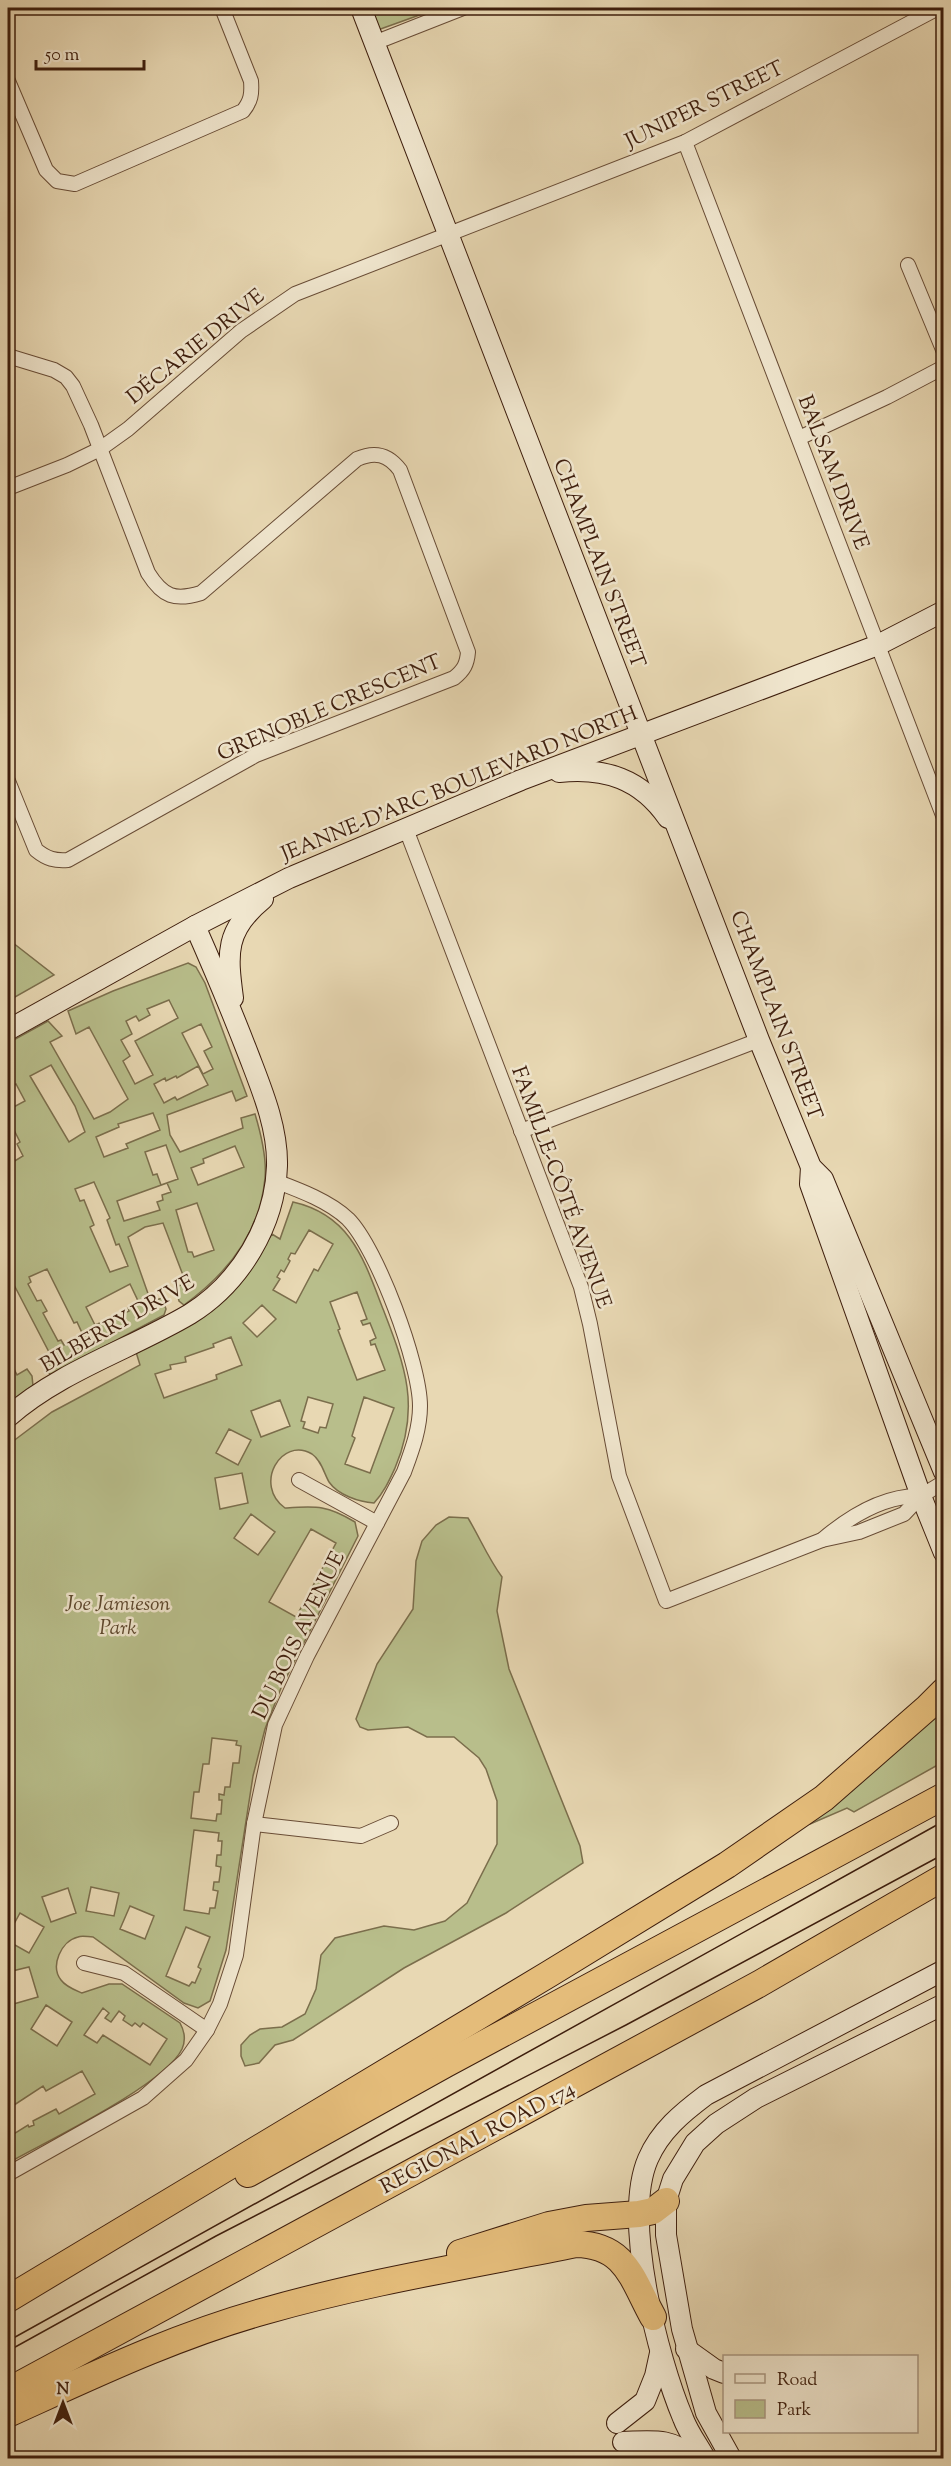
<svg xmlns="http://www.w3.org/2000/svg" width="951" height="2466" font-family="'Sorts Mill Goudy',serif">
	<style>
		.green { fill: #b8be8b; stroke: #7b6e4c; stroke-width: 1.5; fill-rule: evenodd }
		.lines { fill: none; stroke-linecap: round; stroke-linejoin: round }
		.street-casing { stroke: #684c36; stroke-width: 16 }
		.secondary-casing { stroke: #3e1e0d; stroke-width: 22 }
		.highway-casing { stroke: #3e1e0d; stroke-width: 28 }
		.street { stroke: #f0e6ce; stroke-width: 14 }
		.secondary { stroke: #f0e6ce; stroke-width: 20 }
		.highway { stroke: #e4bc7a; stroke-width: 26 }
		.tram { stroke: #3e1e0d; stroke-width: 1.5 }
		.labels { text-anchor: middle; stroke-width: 5; stroke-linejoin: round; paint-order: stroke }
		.street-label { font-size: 21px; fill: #3e1e0d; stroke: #f0e6ce }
		.park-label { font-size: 21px; font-style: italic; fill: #5c462c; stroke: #f0e6ce }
	</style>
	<rect width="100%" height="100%" fill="#e8d8b3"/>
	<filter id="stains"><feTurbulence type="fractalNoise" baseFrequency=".00333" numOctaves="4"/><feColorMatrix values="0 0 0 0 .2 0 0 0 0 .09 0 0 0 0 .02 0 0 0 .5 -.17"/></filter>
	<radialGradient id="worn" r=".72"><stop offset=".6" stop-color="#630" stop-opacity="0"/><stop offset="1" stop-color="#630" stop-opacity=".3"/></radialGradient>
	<g class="green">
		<path d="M366 8H439L375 31Z"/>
		<path d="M8 939 54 975 8 1001Z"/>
		<path d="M188 963 196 967 205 983 247 1096 236 1101 232 1091 167 1115 170 1135 180 1152 243 1128 241 1118 255 1114C261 1134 267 1157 265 1178 260 1232 227 1274 184 1305L179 1301 176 1287 186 1283 163 1223 145 1227 128 1237 151 1302 162 1298 166 1309 164 1315 51 1375 45 1369 42 1361 51 1356 13 1283 8 1286V1210L12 1207 8 1199V1165L23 1156 17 1144 20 1142 8 1118V1110L25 1101 16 1084 8 1088V1043L48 1021 62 1036 50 1042 94 1119 110 1112 128 1099 89 1027 76 1034 68 1011 113 991ZM169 1000 178 1018 135 1041 153 1075 135 1084 123 1061 130 1056 121 1040 132 1034 126 1021 136 1016 139 1021 150 1015 147 1009ZM201 1024 212 1047 204 1051 213 1069 203 1074 182 1033ZM51 1065 75 1106 85 1132 69 1142 30 1076ZM198 1066 208 1085 177 1100 175 1097 164 1103 154 1084 165 1078 166 1081 176 1076 177 1078ZM153 1113 160 1130 126 1144 128 1148 104 1157 96 1137 119 1127 118 1124ZM166 1145 178 1179 161 1185 157 1174 153 1175 145 1152ZM235 1146 244 1167 198 1185 191 1168 204 1163 203 1159ZM94 1182 110 1218 107 1220 116 1245 119 1244 128 1266 110 1272 90 1227 94 1225 84 1200 80 1201 75 1189ZM167 1183 171 1192 162 1195 163 1200 157 1202 160 1210 124 1221 117 1201ZM197 1203 214 1250 194 1257 192 1252H188L176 1210ZM47 1269 74 1323 77 1322 83 1335 64 1345 61 1340 58 1341 43 1313 47 1311 41 1300 37 1301 28 1284 31 1282 29 1277ZM130 1284 139 1303 128 1308 129 1311 95 1325 86 1307Z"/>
		<path d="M293 1202C351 1215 364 1260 383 1309 405 1366 421 1407 395 1468 389 1481 384 1492 374 1503 359 1502 338 1495 329 1482 324 1473 321 1460 312 1454 281 1436 253 1485 285 1508 317 1506 327 1505 355 1522L358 1536 281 1688 265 1729 253 1776 226 1950 210 2001 198 2008 184 2003 93 1937C88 1937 82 1935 78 1937 61 1941 50 1966 61 1980 66 1987 75 1990 82 1993L109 1984H122L180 2023C185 2032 186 2040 182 2049 165 2085 45 2142 8 2163V2135L9 2137 28 2125 29 2127 34 2125 33 2121 56 2109 59 2114 95 2094 82 2071 46 2091 43 2086 8 2109V1998L10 2005 38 1997 29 1967 8 1972V1941L29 1953 44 1927 20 1913 8 1935V1445L52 1412 140 1365 136 1352 250 1269 272 1234 280 1239ZM309 1230 333 1244 318 1271 314 1269 296 1303 273 1290 280 1279 277 1277 281 1270 284 1272 290 1261 288 1259 291 1253 295 1254ZM357 1292 367 1319 361 1321 363 1325 370 1323 376 1338 370 1341 371 1345 375 1344 385 1370 357 1380 338 1330 340 1329 330 1302ZM262 1305 276 1319 257 1337 243 1323ZM231 1337 242 1365 216 1375 217 1379 164 1398 155 1374 171 1369 170 1365 186 1362 185 1357 214 1347 213 1344ZM308 1397 333 1404 326 1428 320 1427 318 1433 303 1428 305 1422 301 1421ZM364 1397 394 1408 370 1473 345 1464 355 1438 352 1436ZM280 1400 290 1426 261 1437 251 1411ZM229 1429 251 1440 238 1465 216 1453ZM242 1473 248 1503 220 1509 215 1478ZM251 1514 275 1532 258 1555 234 1538ZM311 1529 336 1543 296 1617 269 1602ZM212 1738 237 1741 236 1745 241 1746 239 1763H233L230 1787H225L224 1795 219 1794V1800H222L221 1814H217L216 1821 191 1818 194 1792H199L203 1764H209ZM194 1830 219 1833 218 1841H222L221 1855H217L216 1866 221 1867 219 1882H214L213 1890 218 1891 215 1908H210L209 1914 184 1910ZM91 1887 119 1893 114 1916 86 1911ZM68 1888 76 1913 51 1922 42 1897ZM130 1906 154 1916 145 1939 120 1929ZM186 1927 210 1937 198 1967 201 1969 195 1983 192 1982 189 1986 166 1976ZM46 2005 72 2022 57 2046 31 2029ZM103 2008 109 2013 105 2018 111 2022 119 2011 125 2016 123 2020 132 2026 135 2023 140 2027 143 2023 167 2039 150 2065 103 2035 97 2043 84 2035Z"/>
		<path d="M8 1356 17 1375 27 1369 32 1376 33 1386 8 1404Z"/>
		<path d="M449 1517 468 1518C480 1538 488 1558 502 1577L497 1611 509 1669 580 1846 583 1863 506 1913 404 1968 293 2040 275 2045 259 2063 245 2066 241 2056V2045L250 2035 260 2029 282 2027 305 2014 316 1989 321 1955 335 1938 384 1926 414 1930 445 1921 467 1903 497 1844V1801L486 1769 479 1758 454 1737H427L408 1727 368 1730 360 1727 356 1719 377 1664 413 1609 416 1561 422 1541 436 1525Z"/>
		<path d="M943 1699V1762L854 1812 847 1808 810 1824 807 1820Z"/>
	</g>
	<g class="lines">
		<g class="street-casing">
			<g id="street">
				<path d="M374 43 463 8"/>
				<path d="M8 81 46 170 57 181 75 184 243 111C251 101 252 94 251 81L222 8"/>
				<path d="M685 142 944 818"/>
				<path d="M908 265 944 352"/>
				<path d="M8 356 54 370 66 377 73 386 91 425 148 573C163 597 175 601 201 593L357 459C375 451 388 454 400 470L468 652C467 664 464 670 454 678L256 755 68 860C55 861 47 859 36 850L8 781"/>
				<path d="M799 438 887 397 944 367"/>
				<path d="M8 488 67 465 100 449 128 429 241 331 295 294 685 142 938 8"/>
				<path d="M406 829 581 1287 590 1324 619 1476 666 1601 822 1540 859 1532 904 1514 921 1496 944 1482"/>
				<path d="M521 1131 759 1040"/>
				<path d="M299 1480 377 1523"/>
				<path d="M822 1540C849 1517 884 1495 921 1496"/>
				<path d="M254 1824 361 1836 391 1823"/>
				<path d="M84 1963 124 1973 207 2030"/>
				<path d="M8 2174 143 2098 186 2060 207 2030 220 2004 236 1955 254 1824 275 1725 307 1656 404 1472C412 1450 420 1429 420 1406 420 1364 377 1248 348 1219 329 1201 299 1190 275 1181"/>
			</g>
		</g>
		<g class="secondary-casing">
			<g id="secondary">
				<path d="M361 8 759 1040 811 1167 823 1179 944 1472"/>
				<path d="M559 772C605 767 641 779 668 818"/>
				<path d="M233 998C227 953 225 930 263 899"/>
				<path d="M8 1030 195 926 289 878 521 780 878 645 944 611"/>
				<path d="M811 1167 810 1184 921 1496 944 1553"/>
				<path d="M8 1417C60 1371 131 1349 190 1314 240 1283 275 1225 277 1166 278 1128 262 1090 249 1056 232 1012 214 969 195 926"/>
				<path d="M686 2349 714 2369 724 2373"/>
				<path d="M617 2423 645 2401 655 2376 660 2353"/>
				<path d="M623 2442C652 2441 671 2437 694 2458"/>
				<path d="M705 2458C698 2445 688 2432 683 2418 658 2359 622 2219 648 2159 660 2131 682 2113 706 2095L944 1970"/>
				<path d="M731 2458 706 2413 682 2329 666 2235V2201L673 2179 695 2143 716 2124 756 2098 944 2004"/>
			</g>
		</g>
		<g class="highway-casing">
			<g id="highway">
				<path d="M248 2174 446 2064 944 1796"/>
				<path d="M460 2253 549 2225 586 2218 639 2214 653 2211 666 2201"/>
				<path d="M8 2299 549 1974 727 1865 824 1798 928 1707 944 1691"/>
				<path d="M8 2391 759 1984 944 1877"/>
				<path d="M8 2414C92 2376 175 2336 265 2311 366 2282 472 2265 576 2244 626 2245 632 2279 653 2317"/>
			</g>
		</g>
		<use href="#street" class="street"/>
		<use href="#secondary" class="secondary"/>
		<use href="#highway" class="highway"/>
		<g class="tram">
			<path d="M8 2341 944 1821"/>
			<path d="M8 2351 216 2236 626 2025 944 1854"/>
		</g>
	</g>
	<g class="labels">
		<g class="street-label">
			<text transform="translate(704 104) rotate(-26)" y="7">JUNIPER STREET</text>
			<text transform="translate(195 346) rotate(-39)" y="7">DÉCARIE DRIVE</text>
			<text transform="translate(834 472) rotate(69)" y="7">BALSAM DRIVE</text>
			<text transform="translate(600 563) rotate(69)" y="7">CHAMPLAIN STREET</text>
			<text transform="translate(329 707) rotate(-23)" y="7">GRENOBLE CRESCENT</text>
			<text transform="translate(459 783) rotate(-22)" y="7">JEANNE-D'ARC BOULEVARD NORTH</text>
			<text transform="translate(777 1015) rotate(69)" y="7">CHAMPLAIN STREET</text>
			<text transform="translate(562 1187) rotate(70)" y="7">FAMILLE-CÔTÉ AVENUE</text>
			<text transform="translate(117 1323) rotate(-30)" y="7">BILBERRY DRIVE</text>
			<text transform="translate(298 1635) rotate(-64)" y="7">DU BOIS AVENUE</text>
			<text transform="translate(477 2137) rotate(-28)" y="7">REGIONAL ROAD 174</text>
		</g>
		<g class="park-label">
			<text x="118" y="1610">Joe Jamieson<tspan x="118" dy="24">Park</tspan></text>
		</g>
	</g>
	<rect width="951" height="2466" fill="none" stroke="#e8d8b3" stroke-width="30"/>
	<rect x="9" y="9" width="933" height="2448" fill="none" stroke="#3e1e0d" stroke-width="3"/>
	<rect x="15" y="15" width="921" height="2436" fill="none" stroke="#3e1e0d" stroke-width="1.5"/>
	<rect x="723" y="2355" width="195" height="78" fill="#f0e6ce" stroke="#a99681" stroke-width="1.5"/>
	<rect x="735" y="2374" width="30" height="9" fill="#f0e6ce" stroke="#a99681" stroke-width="1.5"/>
	<text x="777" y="2385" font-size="18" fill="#3e1e0d">Road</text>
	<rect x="735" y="2400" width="30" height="18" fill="#b8be8b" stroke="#a99681" stroke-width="1.5"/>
	<text x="777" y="2415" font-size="18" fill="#3e1e0d">Park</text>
	<g transform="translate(63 2403)" stroke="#f0e6ce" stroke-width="4.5" paint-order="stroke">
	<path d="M0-4.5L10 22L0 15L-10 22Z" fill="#3e1e0d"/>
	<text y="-9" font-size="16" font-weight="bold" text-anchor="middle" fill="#3e1e0d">N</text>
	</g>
	<path d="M36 60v9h108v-9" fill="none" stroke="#3e1e0d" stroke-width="3"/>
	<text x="45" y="60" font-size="18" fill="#3e1e0d" stroke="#f0e6ce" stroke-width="4.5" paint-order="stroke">50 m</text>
	<rect width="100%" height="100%" filter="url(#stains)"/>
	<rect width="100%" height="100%" fill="url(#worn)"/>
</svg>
